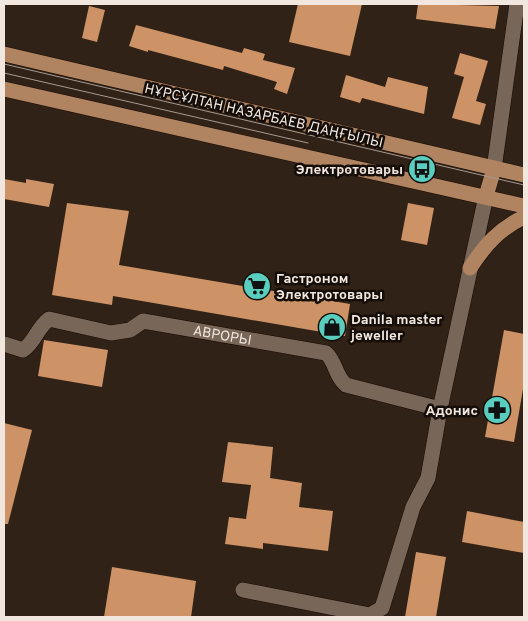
<svg xmlns="http://www.w3.org/2000/svg" width="528" height="621" font-family="Overpass,sans-serif">
	<style>
		.building { fill: #cd9366 }
		.lines { fill: none; stroke-linecap: round; stroke-linejoin: round }
		.minor-casing { stroke: #180b03; stroke-width: 16 }
		.major-casing { stroke: #180b03; stroke-width: 16 }
		.minor { stroke: #786659; stroke-width: 15 }
		.major { stroke: #b08361; stroke-width: 15 }
		.tram { stroke: #a59990; stroke-width: 1 }
		.labels { text-anchor: middle; stroke-width: 5; stroke-linejoin: round; paint-order: stroke }
		.street-label { font-size: 14px; fill: #f1e7df; stroke: #140d08 }
		.poi-label { font-size: 14px; font-weight: bold; fill: #f1e7df; stroke: #140d08; text-anchor: end }
	</style>
	<rect width="100%" height="100%" fill="#312217"/>
	<g class="building">
		<path d="M298 4H362L350 56 289 42Z"/>
		<path d="M418 4 499 6 495 29 416 19Z"/>
		<path d="M89 6 105 10 97 42 82 38Z"/>
		<path d="M136 25 242 53 244 48 265 54 263 60 295 68 287 94 274 89 277 82 224 66 223 70 148 50V52L129 46Z"/>
		<path d="M460 53 488 61 476 101 486 104 480 125 452 118 464 77 454 74Z"/>
		<path d="M346 75 385 87 388 77 428 87 424 114 362 98 360 103 340 97Z"/>
		<path d="M4 179 26 183V179L54 184 49 207 4 199Z"/>
		<path d="M67 203 129 211 119 265 350 304 345 336 113 296 112 305 52 295Z"/>
		<path d="M408 203 434 208 427 245 401 240Z"/>
		<path d="M504 330 524 334V383L514 442 485 437Z"/>
		<path d="M44 340 108 350 102 387 38 376Z"/>
		<path d="M4 423 32 430 8 524H4Z"/>
		<path d="M228 442 273 447 270 478 302 483 299 507 333 511 328 551 263 543V549L225 544 229 517 246 519 251 485 222 482Z"/>
		<path d="M467 511 524 522V553L462 542Z"/>
		<path d="M416 552 446 557 436 617H405Z"/>
		<path d="M112 567 196 581 191 617H104Z"/>
	</g>
	<g class="lines">
		<g class="minor-casing">
			<g id="minor">
				<path d="M494 169 517 4"/>
				<path id="s1" d="M4 344 23 350C35 342 37 328 49 319L111 333 130 330 143 321 326 353C336 362 335 376 346 385L440 409"/>
				<path d="M243 590 370 615 382 608 413 507 428 478 440 409 486 196"/>
			</g>
		</g>
		<g class="major-casing">
			<g id="major">
				<path d="M4 54 524 175"/>
				<path d="M4 89 524 206"/>
				<path d="M486 196 494 169"/>
				<path d="M470 268C485 245 499 229 524 217"/>
			</g>
		</g>
		<use href="#minor" class="minor"/>
		<use href="#major" class="major"/>
		<g class="tram">
			<path d="M4 64 524 185"/>
			<path d="M4 73 308 143"/>
		</g>
	</g>
	<defs>
		<g id="bus-disc" transform="scale(1.4375)"><circle r="9.5" fill="#59cebf" stroke="#140d08"/><path d="M-5-6H5V4H4V6H2V4H-2V6H-4V4H-5ZM-3.5-4V0h7V-4ZM-3.5 1.2v1.5H-2V1.2ZM2 1.2v1.5H3.5V1.2Z" fill="#111"/></g>
		<g id="supermarket-disc" transform="scale(1.4375)"><circle r="9.5" fill="#59cebf" stroke="#140d08"/><path d="M-6-5.5h2.5l.6 2H6L4.5 2H-2.5L-4.4-4H-6ZM-1.5 3.2a1.3 1.3 0 1 0 .1 0ZM3 3.2a1.3 1.3 0 1 0 .1 0Z" fill="#111"/></g>
		<g id="shop-disc" transform="scale(1.4375)"><circle r="9.5" fill="#59cebf" stroke="#140d08"/><path d="M-5-2.5h2.3a2.7 3.5 0 0 1 5.4 0H5L5.5 6h-11ZM-1.5-2.5h3a1.5 2.3 0 0 0-3 0Z" fill="#111"/></g>
		<g id="pharmacy-disc" transform="scale(1.4375)"><circle r="9.5" fill="#59cebf" stroke="#140d08"/><path d="M-2-6h4v4h4v4h-4v4h-4v-4h-4v-4h4Z" fill="#111"/></g>
	</defs>
	<g fill-rule="evenodd">
		<use href="#bus-disc" x="422" y="169"/>
		<use href="#supermarket-disc" x="257" y="286"/>
		<use href="#shop-disc" x="332" y="327"/>
		<use href="#pharmacy-disc" x="497" y="410"/>
	</g>
	<g class="labels">
		<g class="street-label">
			<text transform="translate(264 115) rotate(13)" y="5">НҰРСҰЛТАН НАЗАРБАЕВ ДАҢҒЫЛЫ</text>
			<text dy="5" stroke="none"><textPath href="#s1" startOffset="240">АВРОРЫ</textPath></text>
		</g>
		<g class="poi-label">
			<text x="403" y="174">Электротовары</text>
			<text x="276" y="283" text-anchor="start">Гастроном<tspan x="276" dy="16">Электротовары</tspan></text>
			<text x="351" y="324" text-anchor="start">Danila master<tspan x="351" dy="16">jeweller</tspan></text>
			<text x="478" y="415">Адонис</text>
		</g>
	</g>
	<rect width="528" height="621" fill="none" stroke="#f1e7df" stroke-width="10"/>
</svg>
